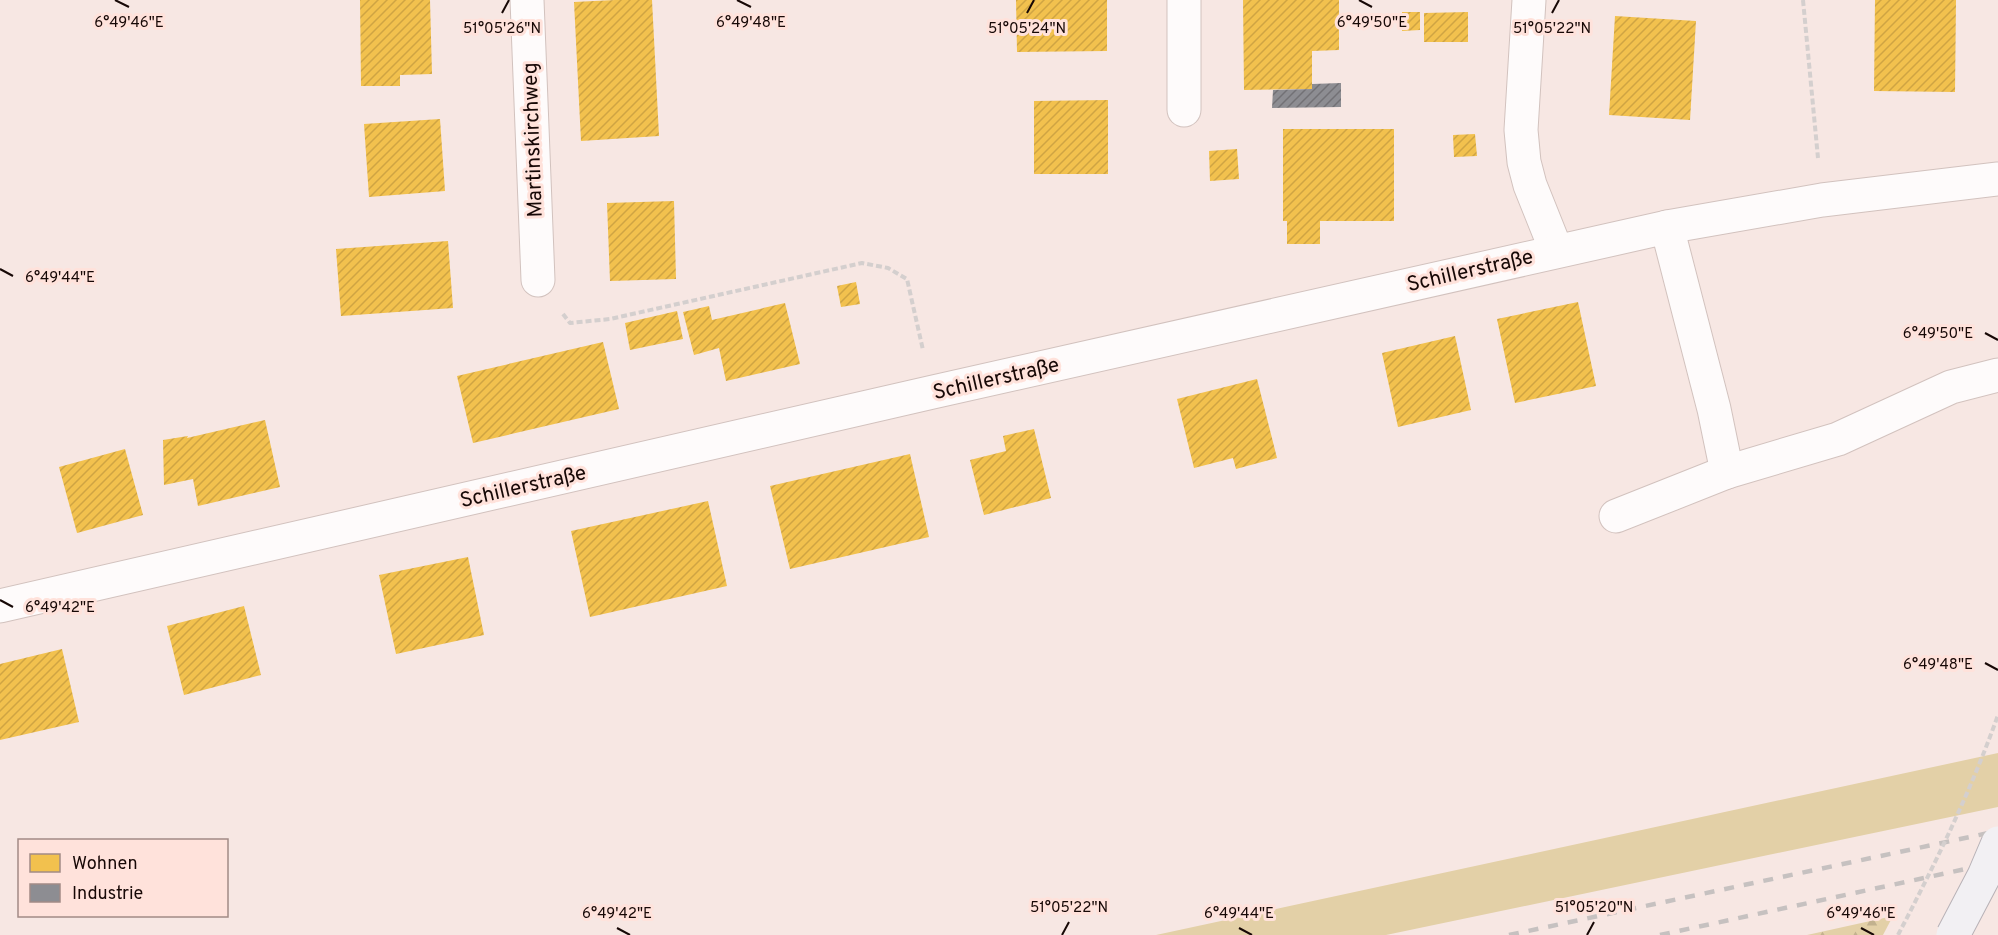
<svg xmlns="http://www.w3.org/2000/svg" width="1998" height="935" font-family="Overpass,sans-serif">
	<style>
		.green { fill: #e3d0a7 }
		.forest { fill: url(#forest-firs) }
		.homes { fill: url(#homes-hatch) }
		.industry { fill: url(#industry-hatch) }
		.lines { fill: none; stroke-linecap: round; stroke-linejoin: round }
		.minor-casing { stroke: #d2c2be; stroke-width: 35 }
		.path { stroke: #d4cfce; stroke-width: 4; stroke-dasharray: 6 3; stroke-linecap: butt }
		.minor { stroke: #fefbfb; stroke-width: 33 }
		.rail { stroke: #c6c1c0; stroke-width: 4.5; stroke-dasharray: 10 10; stroke-linecap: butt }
		.major-bridge-casing { stroke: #b8b2b7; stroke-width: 35; stroke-linecap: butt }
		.path-bridge { stroke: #d4cfce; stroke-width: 4; stroke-dasharray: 6 3; stroke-linecap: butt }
		.major-bridge { stroke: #f2f0f3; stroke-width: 33 }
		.ticks { fill: none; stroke: #170806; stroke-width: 2 }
		.labels { text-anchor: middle; stroke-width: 6; stroke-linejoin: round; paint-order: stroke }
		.street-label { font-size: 21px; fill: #170806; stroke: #ffe2db }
		.ticks-label { font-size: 15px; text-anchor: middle; fill: #170806; stroke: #ffe2db; stroke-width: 6; stroke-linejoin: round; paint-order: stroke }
	</style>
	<defs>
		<pattern id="forest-firs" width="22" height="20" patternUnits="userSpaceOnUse" patternTransform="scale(1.5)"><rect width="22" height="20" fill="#e3d0a7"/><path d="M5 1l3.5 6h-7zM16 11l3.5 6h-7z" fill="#c2b18e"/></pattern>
		<pattern id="homes-hatch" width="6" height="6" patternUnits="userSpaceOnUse" patternTransform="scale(1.5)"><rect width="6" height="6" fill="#f2c14e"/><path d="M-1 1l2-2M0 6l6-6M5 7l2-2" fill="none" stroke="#cfa443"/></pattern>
		<pattern id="industry-hatch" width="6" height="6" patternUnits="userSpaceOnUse" patternTransform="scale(1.5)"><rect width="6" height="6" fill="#8d8d92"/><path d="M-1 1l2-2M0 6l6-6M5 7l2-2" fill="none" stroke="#727175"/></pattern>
	</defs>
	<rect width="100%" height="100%" fill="#f7e7e3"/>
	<path class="green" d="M1998 753V807L1386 935H1156Z"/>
	<path class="forest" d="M1893 916 1883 935H1807Z"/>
	<g class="homes">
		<path d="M360 0H430L432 74 400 75V86H361Z"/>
		<path d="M615 0H652L659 136 581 141 574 2Z"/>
		<path d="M1016 0H1107V51L1017 52Z"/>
		<path d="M1243 0H1339V50L1312 51V89L1244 90Z"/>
		<path d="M1875 0H1956L1955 92 1874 91Z"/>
		<path d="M1402 12H1420V30L1402 31Z"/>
		<path d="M1468 12V42H1424V13Z"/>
		<path d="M1615 16 1696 21 1690 120 1609 115Z"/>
		<path d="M1108 100V174H1034V101Z"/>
		<path d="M440 119 445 191 369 197 364 124Z"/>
		<path d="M1283 129H1394V221H1320V244H1287V221H1283Z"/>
		<path d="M1475 134 1477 156 1454 157 1453 135Z"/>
		<path d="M1237 149 1239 179 1210 181 1209 151Z"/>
		<path d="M674 201 676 279 610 281 607 203Z"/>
		<path d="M448 241 453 308 341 316 336 249Z"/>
		<path d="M856 282 860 304 841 307 837 286Z"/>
		<path d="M1578 302 1596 386 1515 403 1497 319Z"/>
		<path d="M785 303 800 364 726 381 719 348 694 355 683 312 709 306 712 320Z"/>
		<path d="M677 311 683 339 630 350 625 323Z"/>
		<path d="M1455 336 1471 410 1398 427 1382 353Z"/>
		<path d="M603 342 619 409 473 443 457 376Z"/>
		<path d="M1257 379 1277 458 1236 469 1233 458 1194 468 1177 399Z"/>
		<path d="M265 420 280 487 198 506 193 479 164 485 163 440 188 436 187 438Z"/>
		<path d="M1034 429 1051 498 984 515 970 460 1006 451 1003 436Z"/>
		<path d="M125 449 143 515 77 533 59 467Z"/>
		<path d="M910 454 929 537 790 569 770 486Z"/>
		<path d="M708 501 727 586 590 617 571 531Z"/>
		<path d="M468 557 484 635 396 654 379 575Z"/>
		<path d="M244 606 261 675 184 695 167 626Z"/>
		<path d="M62 649 79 722 0 740V664Z"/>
	</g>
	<path class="industry" d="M1341 83V107L1272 108 1273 90 1312 89V84Z"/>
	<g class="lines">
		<g class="minor-casing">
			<g id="minor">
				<path d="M527 0 538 280"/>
				<path d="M1529 0 1521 130 1524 162 1530 185 1556 250"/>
				<path d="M1184 110V0"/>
				<path d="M1667 227 1714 409 1727 472"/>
				<path d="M1616 516 1727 472 1838 439 1951 387 1998 375"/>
				<path d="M0 606 933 392 1667 227 1822 200 1998 179"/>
			</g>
		</g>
		<g class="path">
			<path d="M1803 0 1818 158"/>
			<path d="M563 314 570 323 610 319 862 263 888 268 907 279 923 350"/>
		</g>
		<use href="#minor" class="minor"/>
		<g class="rail">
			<path d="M1509 935 1998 831"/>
			<path d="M1660 935 1998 862"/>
		</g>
		<g class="major-bridge-casing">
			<path id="major-bridge" d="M1953 935 1984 876 1998 843"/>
		</g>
		<path class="path-bridge" d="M1898 935C1935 864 1971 791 1998 715"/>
		<use href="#major-bridge" class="major-bridge"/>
	</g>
	<path class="ticks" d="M115 0 129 7M737 0 751 7M1359 0 1372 7M502 13 509 0M1027 13 1034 0M1552 13 1559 0M0 269 13 276M1985 333 1998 340M0 600 13 607M1985 663 1998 670M617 928 630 935M1239 928 1252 935M1861 928 1874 935M1062 935 1069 922M1587 935 1594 922"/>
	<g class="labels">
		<g class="street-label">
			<text transform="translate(532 140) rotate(-92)" y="7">Martinskirchweg</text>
			<text transform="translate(1470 270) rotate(-13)" y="7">Schillerstraße</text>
			<text transform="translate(996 378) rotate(-13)" y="7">Schillerstraße</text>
			<text transform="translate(523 486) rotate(-13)" y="7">Schillerstraße</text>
		</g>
	</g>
	<g class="ticks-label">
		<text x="129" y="27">6°49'46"E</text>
		<text x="751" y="27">6°49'48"E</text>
		<text x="1372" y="27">6°49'50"E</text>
		<text x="502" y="33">51°05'26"N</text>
		<text x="1027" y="33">51°05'24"N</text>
		<text x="1552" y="33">51°05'22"N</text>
		<text x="60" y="282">6°49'44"E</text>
		<text x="1938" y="338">6°49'50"E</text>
		<text x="60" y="612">6°49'42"E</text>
		<text x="1938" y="669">6°49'48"E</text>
		<text x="1069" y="912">51°05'22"N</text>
		<text x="1594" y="912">51°05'20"N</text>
		<text x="617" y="918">6°49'42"E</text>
		<text x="1239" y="918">6°49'44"E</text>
		<text x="1861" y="918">6°49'46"E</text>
	</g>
	<rect x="18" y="839" width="210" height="78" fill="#ffe2db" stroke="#a28b86" stroke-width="1.5"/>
	<rect x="30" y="854" width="30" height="18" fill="#f2c14e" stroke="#a28b86" stroke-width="1.5"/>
	<text x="72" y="869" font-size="18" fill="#170806">Wohnen</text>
	<rect x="30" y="884" width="30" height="18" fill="#8d8d92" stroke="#a28b86" stroke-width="1.5"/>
	<text x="72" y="899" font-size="18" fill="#170806">Industrie</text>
</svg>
